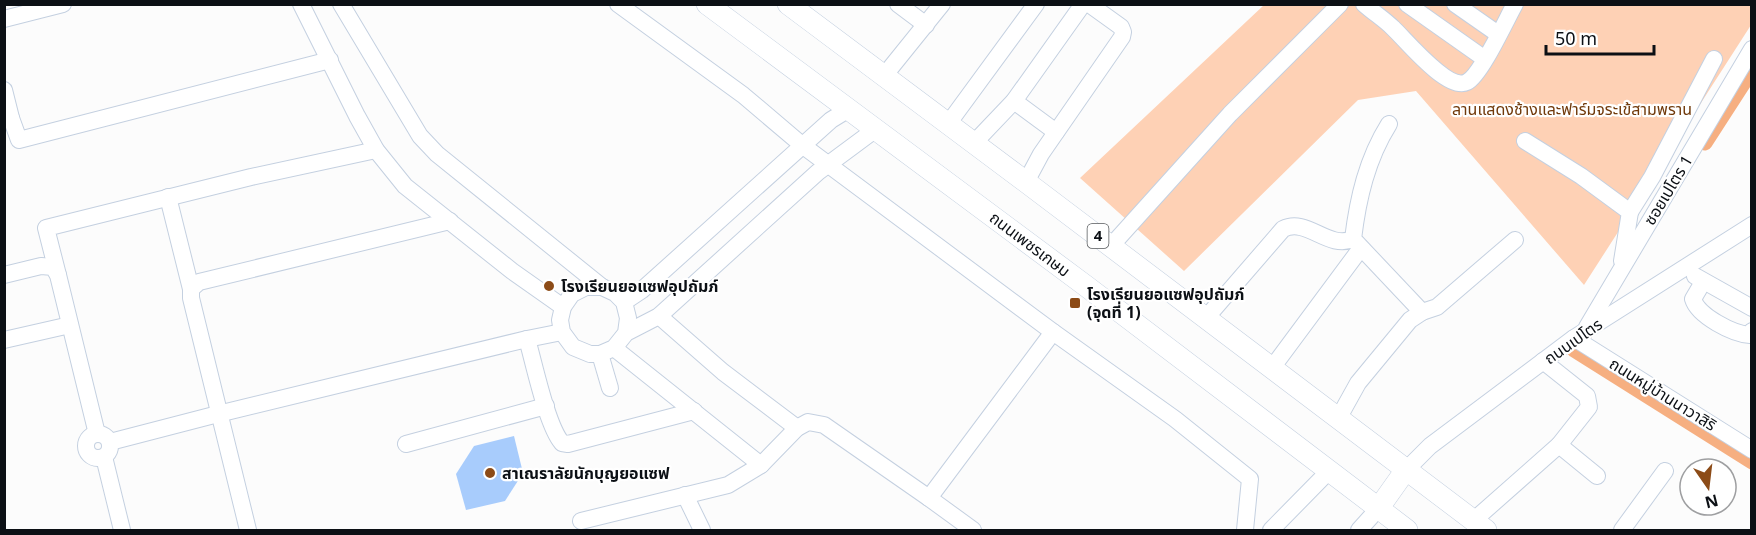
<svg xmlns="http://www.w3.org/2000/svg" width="1756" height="535" font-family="'Noto Sans','Noto Sans Thai',sans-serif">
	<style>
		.green { fill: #fed1b5 }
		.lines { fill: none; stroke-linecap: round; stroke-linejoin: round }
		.canal { stroke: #f6af81; stroke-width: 15 }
		.building { fill: #a8ccfc }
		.minor-casing { stroke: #c4d0e0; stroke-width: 18 }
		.major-casing { stroke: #c4d0e0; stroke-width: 22 }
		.minor { stroke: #fff; stroke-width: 16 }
		.major { stroke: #fff; stroke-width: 21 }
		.poi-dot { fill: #8c4b17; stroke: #fff; stroke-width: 2 }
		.labels { text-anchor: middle; stroke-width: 4.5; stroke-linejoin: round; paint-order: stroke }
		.shield { fill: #fff; stroke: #55585b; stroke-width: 1.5 }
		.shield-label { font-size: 15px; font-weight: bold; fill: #0c1015 }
		.park-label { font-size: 16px; fill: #70390a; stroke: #fff }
		.street-label { font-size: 16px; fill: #0c1015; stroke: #fff }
		.poi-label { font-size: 16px; font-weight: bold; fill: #0c1015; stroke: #fff; text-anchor: start }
	</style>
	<rect width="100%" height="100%" fill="#fcfcfc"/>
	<path class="green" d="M1264 5H1751V25L1584 285 1416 91 1358 100 1184 271 1080 178Z"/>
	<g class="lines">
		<g class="canal">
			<path d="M1705 143 1752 70"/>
			<path d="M1587 331 1574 350 1752 462"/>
		</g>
	</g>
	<path class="building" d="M514 436 523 473 505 501 466 510 456 474 474 446Z"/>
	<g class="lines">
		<g class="minor-casing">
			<g id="minor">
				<path d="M301 4 357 116 376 150 405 186 512 271 563 307"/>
				<path d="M341 4 420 136 437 154 602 287"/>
				<path d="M618 4 743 95 802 145 1053 332 1175 419 1250 479 1245 530"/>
				<path d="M898 4 926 25"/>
				<path d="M1364 4C1374 13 1384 19 1393 28 1406 40 1448 92 1467 82 1481 75 1506 20 1515 4"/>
				<path d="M1407 4 1485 59"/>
				<path d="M1455 4 1498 34"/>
				<path d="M4 19 63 4"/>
				<path d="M884 76 942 4"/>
				<path d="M4 90 11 118"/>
				<path d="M1014 101 1056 132"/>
				<path d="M4 119 11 118 19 140 330 60"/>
				<path d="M948 124 1036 4"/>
				<path d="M1525 141 1581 176 1630 212 1622 261"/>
				<path d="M974 143 1014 101 1083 4"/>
				<path d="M1026 182 1041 154 1122 37 1123 32 1121 27 1089 4"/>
				<path d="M168 197 191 289"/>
				<path d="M1630 212 1652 177 1714 59"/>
				<path d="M1111 246 1230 114 1340 4"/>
				<path d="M4 275 41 266 53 267 58 275 97 434"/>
				<path d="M58 275 46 228 251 177 376 150"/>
				<path d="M1695 276 1752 308"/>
				<path d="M1703 282 1693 299C1698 316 1733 334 1750 335L1752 331"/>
				<path d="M624 302 642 290 831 120 849 109"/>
				<path d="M1422 312 1437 307 1515 240"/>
				<path d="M659 316 723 372 797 428"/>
				<path d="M1206 318 1283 229C1307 217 1328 250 1353 239"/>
				<path d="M1587 327 1752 49"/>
				<path d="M626 333 628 318 624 302 615 293 602 287H586L572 294 563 307 560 320 562 332 573 347 590 354H600L614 348 626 333 659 316 818 172 876 129"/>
				<path d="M1574 338 1752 450"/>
				<path d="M527 339C534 363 547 426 562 443L568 444 694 411"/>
				<path d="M4 340 70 325"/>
				<path d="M614 348 761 465"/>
				<path d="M600 354 610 388"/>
				<path d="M1543 361 1587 396 1589 407 1559 445"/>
				<path d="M1272 368 1361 248"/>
				<path d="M1338 419 1358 383 1410 320 1422 312 1353 239C1358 198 1367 159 1389 124"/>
				<circle cx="98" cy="446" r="12"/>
				<path d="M110 442 218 414 527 339 562 332"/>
				<path d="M406 444 546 406"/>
				<path d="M104 457 122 530"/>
				<path d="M1405 471 1430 446 1574 338 1752 225"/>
				<path d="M685 495 702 530"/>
				<path d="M929 498 973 530"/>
				<path d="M581 521 728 485 761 465 797 428 808 422 824 425 929 498 1053 332"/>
				<path d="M1473 521 1559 445 1597 476"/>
				<path d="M248 530 191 298V289L199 282 450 221"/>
				<path d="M1271 530 1329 471"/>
				<path d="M1359 530 1378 509"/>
				<path d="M1622 530 1665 471"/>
			</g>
		</g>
		<g class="major-casing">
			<g id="major">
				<path d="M707 4 1086 286 1407 530"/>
				<path d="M788 4 1026 182 1486 530"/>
				<path d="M1378 509 1405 471"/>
			</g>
		</g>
		<use href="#minor" class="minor"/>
		<use href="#major" class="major"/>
	</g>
	<g class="poi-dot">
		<circle cx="549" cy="286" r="6"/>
		<rect x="1069" y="297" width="12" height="12" rx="3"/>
		<circle cx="490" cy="473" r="6"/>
	</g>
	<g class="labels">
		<rect class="shield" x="1087.5" y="224" width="21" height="24" rx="4.5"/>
		<g class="shield-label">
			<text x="1098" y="241">4</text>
		</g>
		<g class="park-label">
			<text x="1572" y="115">ลานแสดงช้างและฟาร์มจระเข้สามพราน</text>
		</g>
		<g class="street-label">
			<text transform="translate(1668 190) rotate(-59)" y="6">ซอยเปโตร 1</text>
			<text transform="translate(1030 244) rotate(37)" y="6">ถนนเพชรเกษม</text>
			<text transform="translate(1573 341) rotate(-35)" y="6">ถนนเปโตร</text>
			<text transform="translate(1663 394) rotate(32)" y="6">ถนนหมู่บ้านนาวาสิริ</text>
		</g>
		<g class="poi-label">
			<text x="561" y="292">โรงเรียนยอแซฟอุปถัมภ์</text>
			<text x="1087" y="300">โรงเรียนยอแซฟอุปถัมภ์<tspan x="1087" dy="18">(จุดที่ 1)</tspan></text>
			<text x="502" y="479">สาเณราลัยนักบุญยอแซฟ</text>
		</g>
	</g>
	<rect width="1756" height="535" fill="none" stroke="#0c1015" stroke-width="12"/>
	<g transform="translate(1708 487) rotate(166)"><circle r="28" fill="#ffffff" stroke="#9e9fa1" stroke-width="1.5"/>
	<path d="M0-4.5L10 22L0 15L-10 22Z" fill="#8c4b17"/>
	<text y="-9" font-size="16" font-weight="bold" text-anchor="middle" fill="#0c1015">N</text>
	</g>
	<path d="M1546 45v9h108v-9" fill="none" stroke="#0c1015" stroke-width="3"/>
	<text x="1555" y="45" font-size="18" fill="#0c1015" stroke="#ffffff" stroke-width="4.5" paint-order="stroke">50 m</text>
</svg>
